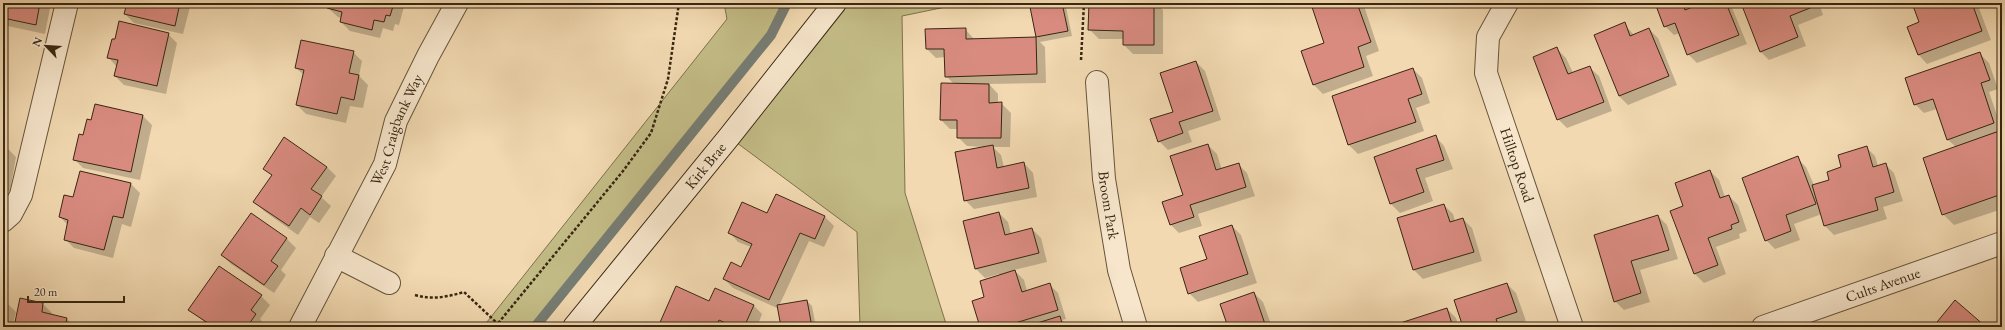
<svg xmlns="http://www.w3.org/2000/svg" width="2005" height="330" font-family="'EB Garamond',serif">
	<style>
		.green { fill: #c3bc86; stroke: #7e724c }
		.shadow { fill: #0003 }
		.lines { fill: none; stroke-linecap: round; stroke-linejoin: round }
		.stream { stroke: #767d74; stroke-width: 10 }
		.building { fill: #d98b80; stroke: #382712 }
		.street-casing { stroke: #66543a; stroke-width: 24 }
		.secondary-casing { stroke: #382712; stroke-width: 24 }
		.path { stroke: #382712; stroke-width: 2.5; stroke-dasharray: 3 2; stroke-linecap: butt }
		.street { stroke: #f7e6cc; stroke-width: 22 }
		.secondary { stroke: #f7e6cc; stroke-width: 22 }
		.labels { text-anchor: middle; stroke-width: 4; stroke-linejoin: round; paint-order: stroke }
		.street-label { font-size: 15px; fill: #382712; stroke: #f7e6cc }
	</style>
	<rect width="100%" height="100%" fill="#f2d9b1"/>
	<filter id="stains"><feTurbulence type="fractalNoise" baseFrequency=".005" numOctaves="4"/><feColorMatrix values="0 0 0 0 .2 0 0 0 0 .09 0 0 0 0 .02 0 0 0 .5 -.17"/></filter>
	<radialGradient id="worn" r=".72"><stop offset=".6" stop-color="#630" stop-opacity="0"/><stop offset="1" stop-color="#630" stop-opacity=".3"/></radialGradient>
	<g class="green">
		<path d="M724 3H787L771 35 535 327H483L727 19Z"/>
		<path d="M835 3H965L902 16 905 193 947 327H860L857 232 729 137Z"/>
	</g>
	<g class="shadow">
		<path d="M3 3H51L45 34 3 25Z"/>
		<path d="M128 3H191L183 34 134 23 125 14Z"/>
		<path d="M330 3H405L399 25 395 24 393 31 383 28 380 38 350 31 341 22 342 18 338 17 328 8Z"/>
		<path d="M1056 3H1062L1066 7 1072 36 1040 42 1045 47 1046 83 989 84 998 94V104H1002L1011 113 1010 147H993L1001 155 1004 167 1024 163 1033 173 1037 197 974 209 965 200 983 147 967 146 958 137V129H950L941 120 954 84 946 76 945 57 936 58 927 49 965 29 974 39 1038 38 1031 8Z"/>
		<path d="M1090 3H1156L1163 10V54H1133L1124 45V39H1099L1090 30Z"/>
		<path d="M1328 3H1363L1379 51 1366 56 1373 76 1323 94 1314 85 1325 43Z"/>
		<path d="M1656 3H1687L1690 9 1706 3H1730L1747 44 1697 63 1688 54 1680 33 1674 35 1665 26Z"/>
		<path d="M1742 3H1819L1823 15 1798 25 1806 46 1769 60 1760 51Z"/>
		<path d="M1913 3H1977L1991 40 1927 64 1918 54 1920 23Z"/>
		<path d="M1624 24 1634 35 1649 29 1658 38 1677 85 1628 105 1619 96Z"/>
		<path d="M168 34 177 43 166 94 124 85 115 76 117 67 108 57Z"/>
		<path d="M1557 49 1566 58 1573 73 1589 67 1599 76 1612 111 1567 128 1558 119Z"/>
		<path d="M353 52 362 61 359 76 368 85 363 108 350 106 346 123 306 114 297 105 304 75 296 68Z"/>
		<path d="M1980 54 1989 63 1998 89 1989 92 2002 130V209L1954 225 1943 214 1956 147 1947 139 1937 109 1924 113 1915 104Z"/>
		<path d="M1196 62 1205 71 1221 120 1188 131 1192 142 1168 150 1159 141 1174 113Z"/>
		<path d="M1413 69 1422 78 1430 103 1416 108 1424 131 1358 154 1349 145 1333 97Z"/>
		<path d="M143 116 152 125 140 180 83 168 74 159 92 121Z"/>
		<path d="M1435 136 1444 146 1453 169 1425 178 1433 201 1400 213 1391 204Z"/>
		<path d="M1208 145 1217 154 1222 170 1238 164 1247 173 1255 196 1198 214 1202 226 1179 233 1170 224Z"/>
		<path d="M3 147 7 148 16 157 10 191 4 190 3 194Z"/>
		<path d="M1866 147 1875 156 1878 166 1885 164 1894 173 1903 201 1883 207 1887 219 1834 235 1825 226 1822 214 1794 224 1800 240 1775 249 1766 240 1797 158 1806 167 1814 185 1831 180Z"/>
		<path d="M327 167 336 176 321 197 331 206 319 223 310 217 298 235 264 211 255 202 272 176 264 168Z"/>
		<path d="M1710 171 1719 180 1725 197 1729 196 1738 205 1747 231 1739 234 1740 238 1716 247 1726 274 1704 283 1695 274 1684 206Z"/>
		<path d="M131 184 140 193 131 227 122 224 113 258 74 248 65 239 68 225 60 217 74 198Z"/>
		<path d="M776 195 825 217 834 226 824 247 809 241 779 306 807 301 812 306 816 327H782L779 309 733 288 724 279 742 268 751 247 738 242 729 232 767 214Z"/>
		<path d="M1444 205 1453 214 1455 221 1463 219 1472 228 1482 261 1423 279 1414 270Z"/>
		<path d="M999 213 1008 222 1011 234 1032 229 1041 238 1047 262 1014 270 1024 280 1027 291 1049 284 1058 293 1066 319 1062 320 1069 327H981L986 297 999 276V274L985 278 976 269Z"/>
		<path d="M251 214 287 239 296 248 281 270 286 275 274 293 231 264 222 255Z"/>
		<path d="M1658 216 1667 225 1678 259 1640 270 1650 302 1624 310 1615 301 1595 235Z"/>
		<path d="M1232 226 1241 235 1257 283 1198 302 1189 293Z"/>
		<path d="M1507 284 1516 293 1526 321 1508 327H1464Z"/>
		<path d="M1254 293 1263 302 1272 327H1229Z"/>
		<path d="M261 296 270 305 260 319 264 324 262 327H211L190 310Z"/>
		<path d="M710 302 753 305 762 314 757 327H659Z"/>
		<path d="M3 303H7L16 312 12 327H3Z"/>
		<path d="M43 304 52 313V315L67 319 75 327H15Z"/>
		<path d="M1447 309 1456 318 1459 327H1396Z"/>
		<path d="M193 324 198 327H191Z"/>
	</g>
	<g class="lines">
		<path class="stream" d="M535 327 771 35 787 3"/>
	</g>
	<g class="building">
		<path d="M3 3H40L36 25 3 18Z"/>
		<path d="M127 3H180L175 26 124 14Z"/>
		<path d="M329 3H394L390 16 386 15 384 22 374 20 372 30 340 22 342 12 327 8Z"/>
		<path d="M1051 3H1062L1068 31 1036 37 1030 7Z"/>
		<path d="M1089 3H1154V45H1123V31L1088 30Z"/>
		<path d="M1325 3H1357L1371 42 1358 47 1364 67 1313 85 1301 51 1324 43 1312 7Z"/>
		<path d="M1655 3H1682L1685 10 1703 3H1726L1739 35 1687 55 1675 23 1664 27Z"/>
		<path d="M1741 3H1814L1815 6 1790 16 1798 37 1760 52Z"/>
		<path d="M1912 3H1972L1982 31 1918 55 1907 27 1919 22Z"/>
		<path d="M119 21 169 33 157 86 114 76 118 60 107 58 112 39H115Z"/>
		<path d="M1625 22 1630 36 1649 28 1669 76 1619 96 1594 35Z"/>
		<path d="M966 28V39L1036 37 1037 74 945 77 944 49H926L925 29Z"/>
		<path d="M301 40 354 51 349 73 359 75 354 100 341 97 337 114 296 105 304 70 295 68Z"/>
		<path d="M1557 47 1568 74 1590 66 1604 102 1557 120 1533 57Z"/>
		<path d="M1980 52 1990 80 1981 83 1994 123 1947 140 1933 99 1914 105 1905 78Z"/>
		<path d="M1196 61 1213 111 1179 122 1183 133 1158 142 1150 119 1173 112 1160 73Z"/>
		<path d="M1413 68 1422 94 1408 99 1416 122 1348 145 1332 96Z"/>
		<path d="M941 83 989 84V103L1002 102 1001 138H957V120H940Z"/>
		<path d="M95 104 143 115 131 172 73 160 79 134 83 135 87 119 91 120Z"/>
		<path d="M2002 130V194L1942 215 1923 158Z"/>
		<path d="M1436 135 1444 160 1416 169 1424 192 1390 204 1374 157Z"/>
		<path d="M284 137 327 167 311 189 322 196 310 215 301 208 289 226 253 202 272 175 263 169Z"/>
		<path d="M1208 144 1216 170 1239 163 1246 187 1190 205 1194 217 1170 225 1162 202 1183 195 1170 156Z"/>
		<path d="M993 145 997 168 1024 162 1029 188 964 201 955 152Z"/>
		<path d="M3 146 7 147 3 174Z"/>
		<path d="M1867 146 1873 167 1886 163 1894 192 1875 198 1878 210 1824 226 1812 185 1829 180 1827 172 1841 167 1838 155Z"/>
		<path d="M1798 156 1816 204 1786 215 1791 231 1765 241 1742 178Z"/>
		<path d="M1710 170 1720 198 1729 195 1739 222 1731 225 1732 229 1708 238 1718 265 1694 274 1670 211 1683 206 1675 183Z"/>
		<path d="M80 171 131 183 123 218 113 216 104 250 64 240 68 220 59 217 64 195 73 197Z"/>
		<path d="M776 194 825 216 815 239 800 233 769 300 723 279 731 262 741 267 752 244 728 233 742 202 767 213Z"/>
		<path d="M1444 204 1450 222 1463 218 1474 252 1413 270 1397 218Z"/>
		<path d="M999 212 1005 235 1032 228 1039 253 975 269 963 221Z"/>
		<path d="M251 213 287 238 271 261 278 266 264 285 221 255Z"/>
		<path d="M1658 215 1669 250 1631 261 1641 293 1614 302 1594 235Z"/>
		<path d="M1232 225 1248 274 1188 294 1180 268 1207 259 1199 236Z"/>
		<path d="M219 266 262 295 251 310 256 314 247 327H214L188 310Z"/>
		<path d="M1015 270 1022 292 1050 283 1058 310 1002 327H980L972 301 984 297 980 281Z"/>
		<path d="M1507 283 1517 312 1496 319 1499 327H1463L1454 300Z"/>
		<path d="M676 286 709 301 715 288 754 305 744 327H734L719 320 716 327H658Z"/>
		<path d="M1254 292 1266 327H1228L1220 304Z"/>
		<path d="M20 298 43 303 42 312 67 318 65 327H14Z"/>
		<path d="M807 300 812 327H781L777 305Z"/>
		<path d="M1955 300 1985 326 1984 327H1933Z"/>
		<path d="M3 301 7 302 3 321Z"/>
		<path d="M1447 308 1453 327H1395L1394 325Z"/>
		<path d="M1060 316 1063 327H1035L1034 324Z"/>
	</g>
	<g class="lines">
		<g class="street-casing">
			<g id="street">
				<path id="s1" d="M1507 3 1488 37 1486 73 1572 327"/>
				<path id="s2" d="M1097 82 1104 179 1119 270 1136 327"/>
				<path d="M3 221 11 214 21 195 67 3"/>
				<path d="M336 256 389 283"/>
				<path id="s3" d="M300 327 385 164 396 121 428 56 457 3"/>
				<path id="s4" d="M1763 327 2002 243"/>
			</g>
		</g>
		<g class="secondary-casing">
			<g id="secondary">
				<path id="s5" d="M574 327 729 137 835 3"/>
			</g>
		</g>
		<g class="path">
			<path d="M1081 60 1084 3"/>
			<path d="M415 295C432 300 447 297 464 292L498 324"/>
			<path d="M495 327 623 171 651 133 668 79 679 3"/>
		</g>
		<use href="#street" class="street"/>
		<use href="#secondary" class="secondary"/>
	</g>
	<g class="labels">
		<g class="street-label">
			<text dy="5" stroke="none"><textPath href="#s3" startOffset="220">West Craigbank Way</textPath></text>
			<text dy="5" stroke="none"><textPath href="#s1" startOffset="172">Hilltop Road</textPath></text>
			<text dy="5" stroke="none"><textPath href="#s5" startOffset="208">Kirk Brae</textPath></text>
			<text dy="5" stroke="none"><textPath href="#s2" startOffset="124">Broom Park</textPath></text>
			<text dy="5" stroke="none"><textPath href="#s4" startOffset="127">Cults Avenue</textPath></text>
		</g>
	</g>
	<rect width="2005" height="330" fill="none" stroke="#f2d9b1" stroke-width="16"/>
	<rect x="4" y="4" width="1997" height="322" fill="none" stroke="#382712" stroke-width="2"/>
	<rect x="8" y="8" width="1989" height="314" fill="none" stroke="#382712"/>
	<g transform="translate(46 46) rotate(295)" stroke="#f7e6cc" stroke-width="3" paint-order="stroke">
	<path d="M0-3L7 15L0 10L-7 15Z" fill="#382712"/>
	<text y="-6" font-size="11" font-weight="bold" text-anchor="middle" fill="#382712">N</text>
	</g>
	<path d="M28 296v6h96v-6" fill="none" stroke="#382712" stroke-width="2"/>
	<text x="34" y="296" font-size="12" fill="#382712" stroke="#f7e6cc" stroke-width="3" paint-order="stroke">20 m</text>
	<rect width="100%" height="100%" filter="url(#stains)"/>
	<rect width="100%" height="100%" fill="url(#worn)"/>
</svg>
